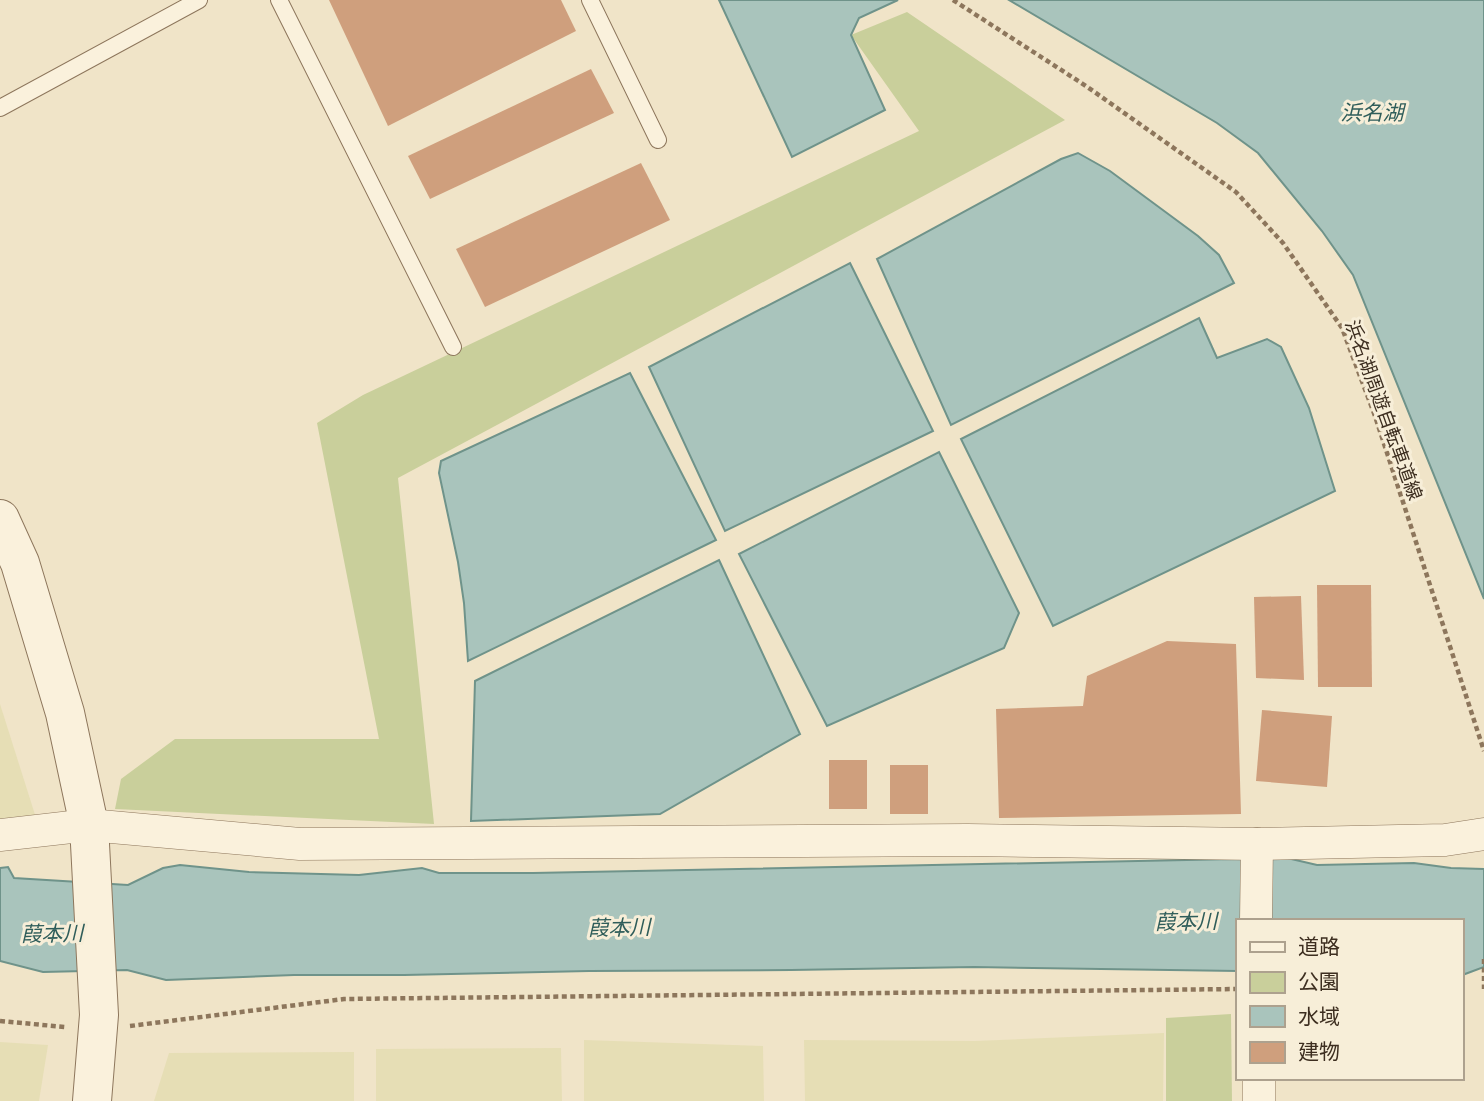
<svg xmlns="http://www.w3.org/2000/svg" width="1484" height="1101" font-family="'Source Serif 4','Noto Sans JP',serif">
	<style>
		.farmland { fill: #e6deb5 }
		.green { fill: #c9cf9b }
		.water { fill: #a9c4bc; stroke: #6f938a; stroke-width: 2 }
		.building { fill: #cf9f7d }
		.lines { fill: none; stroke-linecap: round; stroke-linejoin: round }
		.service-casing { stroke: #8d765c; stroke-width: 18 }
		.minor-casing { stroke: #8d765c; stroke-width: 33 }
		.tertiary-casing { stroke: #8d765c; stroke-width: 40 }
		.path { stroke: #8d765c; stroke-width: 4.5; stroke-dasharray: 5 3.5; stroke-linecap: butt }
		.service { stroke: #faf1dc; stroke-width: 16 }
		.minor { stroke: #faf1dc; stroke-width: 32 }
		.tertiary { stroke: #faf1dc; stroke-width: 38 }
		.labels { text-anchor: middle; stroke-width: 6; stroke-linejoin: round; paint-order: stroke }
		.street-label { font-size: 19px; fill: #3d2e20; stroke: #f7eed8 }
		.water-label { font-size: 21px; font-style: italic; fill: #2f5d5a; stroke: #f7eed8 }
	</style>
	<rect width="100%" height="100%" fill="#f0e4c8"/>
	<g class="farmland">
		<path d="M0 704 37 821 0 822Z"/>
		<path d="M1164 1033 1163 1101H805L804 1040 975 1041Z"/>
		<path d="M584 1040 763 1046 764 1101H584Z"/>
		<path d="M0 1042 48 1045 39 1101H0Z"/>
		<path d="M561 1048 562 1101H376V1049Z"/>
		<path d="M354 1052V1101H154L169 1053Z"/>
	</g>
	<g class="green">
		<path d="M907 12 1065 120 398 478 434 824 115 809 121 779 175 739H379L317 423 363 395 919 131 851 35Z"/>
		<path d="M1231 1014 1232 1101H1166V1018Z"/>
	</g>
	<g class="water">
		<path d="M719 0H898L859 18 851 35 885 110 792 157Z"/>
		<path d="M1009 0H1484V599L1353 275 1322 231 1258 153 1217 123Z"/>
		<path d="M1078 153 1110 171 1198 236 1219 255 1234 283 951 425 877 259 1061 159Z"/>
		<path d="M850 263 933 431 725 531 649 367Z"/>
		<path d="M1199 318 1217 358 1267 339 1281 347 1309 408 1335 491 1053 626 961 439Z"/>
		<path d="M630 373 716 540 468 661 464 603 458 562 439 473 441 461Z"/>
		<path d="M939 452 1019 613 1004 648 827 726 739 554Z"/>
		<path d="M719 560 800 734 660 814 471 821 475 681Z"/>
		<path d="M1287 858 1317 865 1414 863 1451 868 1484 869V967L1465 974 1461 971V921H1237V971L974 967 791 970 589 971 404 975H294L166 980 127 970 43 972 0 961V868L8 867 14 878 128 885 163 868 180 865 249 872 359 875 422 868 439 873H533Z"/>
	</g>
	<g class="building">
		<path d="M329 0H561L576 31 388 126Z"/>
		<path d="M591 69 614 113 430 199 408 156Z"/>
		<path d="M641 163 670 220 485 307 456 249Z"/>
		<path d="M1317 585H1371L1372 687H1318Z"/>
		<path d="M1301 596 1304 680 1256 678 1254 597Z"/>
		<path d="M1167 641 1236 644 1241 814 999 818 996 709 1083 706 1087 676Z"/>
		<path d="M1262 710 1332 716 1327 787 1256 781Z"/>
		<rect x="829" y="760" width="38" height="49"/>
		<rect x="890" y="765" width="38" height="49"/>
	</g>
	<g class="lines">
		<g class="service-casing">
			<g id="service">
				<path d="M279 0 453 347"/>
				<path d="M590 0 658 140"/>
				<path d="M0 108 199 0"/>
			</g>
		</g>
		<g class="minor-casing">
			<g id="minor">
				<path d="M0 835 89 825 300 844 968 840 1257 844 1445 840 1484 834"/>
				<path d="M1256 921 1257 844"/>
				<path d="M1259 1078V1101"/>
			</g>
		</g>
		<g class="tertiary-casing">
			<path id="tertiary" d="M0 519 20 563 65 713 89 825 99 1015 92 1101"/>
		</g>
		<g class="path">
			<path d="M953 0 1086 86 1236 192 1283 243 1342 328 1375 416 1484 751"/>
			<path d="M1484 959V989"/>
			<path d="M0 1021 65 1027"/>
			<path d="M130 1026 344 999 1237 989"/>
		</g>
		<use href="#service" class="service"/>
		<use href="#minor" class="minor"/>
		<use href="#tertiary" class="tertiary"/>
	</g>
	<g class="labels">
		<g class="street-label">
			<text transform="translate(1384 410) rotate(70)" y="7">浜名湖周遊自転車道線</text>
		</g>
		<g class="water-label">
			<text x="1372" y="120">浜名湖</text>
			<text transform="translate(1186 922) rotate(-1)" y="7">葭本川</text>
			<text transform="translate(619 928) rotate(-1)" y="7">葭本川</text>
			<text transform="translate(52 934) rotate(-1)" y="7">葭本川</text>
		</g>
	</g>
	<rect x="1236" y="919" width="228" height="161" fill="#f7eed8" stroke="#ada18e" stroke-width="2"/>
	<rect x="1250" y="942" width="35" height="10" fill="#faf1dc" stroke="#ada18e" stroke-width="2"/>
	<text x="1298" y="954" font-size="21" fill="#3d2e20">道路</text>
	<rect x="1250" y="972" width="35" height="21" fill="#c9cf9b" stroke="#ada18e" stroke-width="2"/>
	<text x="1298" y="989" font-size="21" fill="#3d2e20">公園</text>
	<rect x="1250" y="1006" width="35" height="21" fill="#a9c4bc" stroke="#ada18e" stroke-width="2"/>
	<text x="1298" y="1024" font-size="21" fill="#3d2e20">水域</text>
	<rect x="1250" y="1042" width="35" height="21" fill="#cf9f7d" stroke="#ada18e" stroke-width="2"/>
	<text x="1298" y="1059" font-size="21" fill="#3d2e20">建物</text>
</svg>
